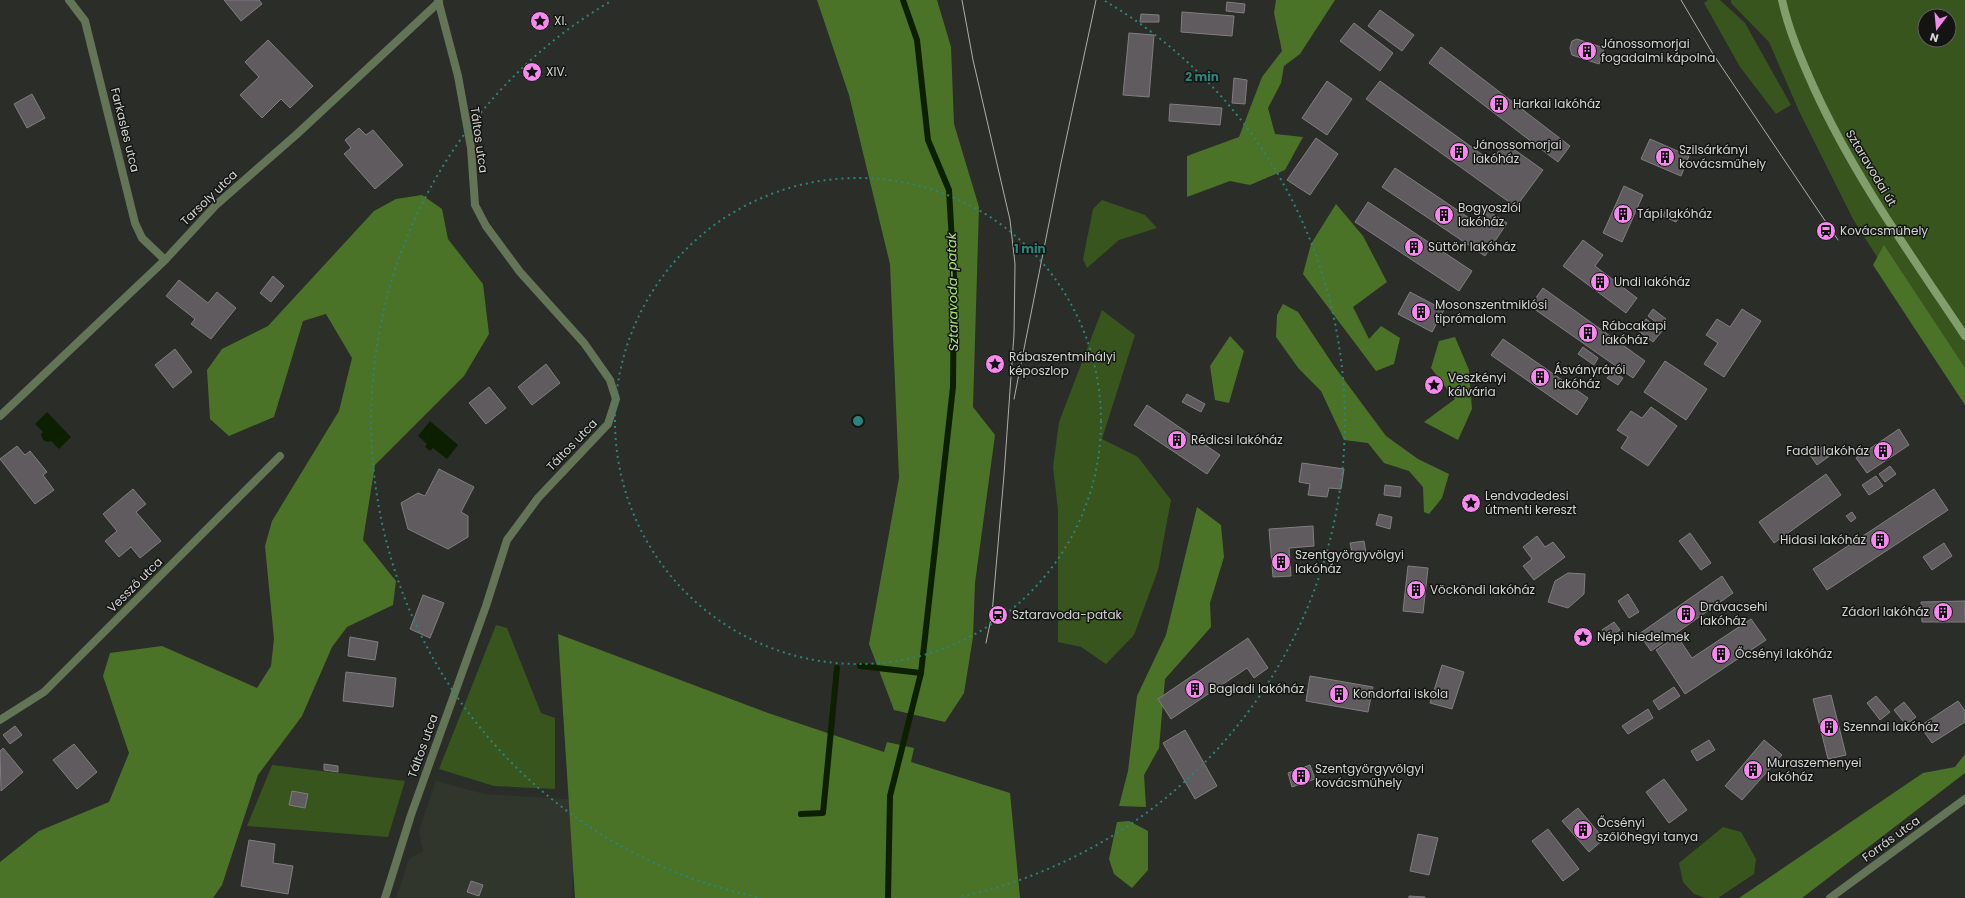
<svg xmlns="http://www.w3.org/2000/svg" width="1965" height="898" font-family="Poppins,sans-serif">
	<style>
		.built { fill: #31362d }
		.green { fill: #37551d; fill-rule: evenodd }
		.forest { fill: #4b7328 }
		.water { fill: #0c2000 }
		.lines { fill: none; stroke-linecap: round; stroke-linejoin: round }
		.stream { stroke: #0c2000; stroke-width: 6 }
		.building { fill: #5f5b5f; stroke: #827d81 }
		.street { stroke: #637556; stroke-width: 8 }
		.secondary { stroke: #819e6d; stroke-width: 8 }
		.tram { stroke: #acaeaa; stroke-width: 1 }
		.ring { fill: none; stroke: #2d847d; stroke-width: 2; stroke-dasharray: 2 4 }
		.labels { text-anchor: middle; stroke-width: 3; stroke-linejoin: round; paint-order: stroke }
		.poi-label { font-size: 12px; fill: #d4d6d3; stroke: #141513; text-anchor: start }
		.street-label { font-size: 12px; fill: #d4d6d3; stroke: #141513 }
		.water-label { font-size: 13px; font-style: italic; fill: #a9e27d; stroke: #141513 }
		.centre { fill: #2d847d; stroke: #141513; stroke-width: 2 }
		.ring-label { font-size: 12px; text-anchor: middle; font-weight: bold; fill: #2d847d; stroke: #141513; stroke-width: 3; stroke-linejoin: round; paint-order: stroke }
	</style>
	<rect width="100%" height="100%" fill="#2b2d29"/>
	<path class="built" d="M436 781 484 794 578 800 571 898H396L409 859 423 851 419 831Z"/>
	<g class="green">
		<path d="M1708 0H1720L1745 23 1791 105 1776 114 1740 67 1704 3Z"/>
		<path d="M1731 0H1965V392L1920 325 1853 219 1799 111 1769 42 1731 3ZM1925 16H1949V40H1925Z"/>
		<path d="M1102 200 1145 215 1157 228 1119 240 1087 268 1083 259 1093 209Z"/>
		<path d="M1102 310 1135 335 1102 439 1138 457 1171 500 1158 570 1134 635 1106 664 1081 647 1058 642V510L1053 467 1059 422Z"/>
		<path d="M496 625 507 628 541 713 555 718V789L494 786 439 769Z"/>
		<path d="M272 765 405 781 388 837 247 826Z"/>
		<path d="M1723 827 1741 832 1756 859 1754 874 1718 898H1705L1694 894 1683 882 1679 863Z"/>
	</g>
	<g class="forest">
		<path d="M817 0H937L951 47 954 124 979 207 973 407 995 435 975 583 973 637 964 693 945 722 894 710 869 644 899 478 890 264 849 95Z"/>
		<path d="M1276 0H1335L1300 54 1284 66 1281 83 1268 108 1275 134 1303 137 1285 170 1250 185 1230 181 1187 197V156L1239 137 1262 77 1282 51 1274 13Z"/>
		<path d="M422 195 442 209 448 239 483 284 489 334 464 376 375 465 363 540 396 581 393 605 347 627 332 647 302 716 258 775 222 885 213 898H0V862L39 831 109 802 129 753 103 676 110 653 162 646 257 688 271 666 274 639 265 546 272 521 339 411 352 358 326 314 303 321 274 417 229 436 210 419 207 370 222 349 268 326 374 211 396 199Z"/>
		<path d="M1336 204 1363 236 1387 282 1353 307 1369 339 1381 326 1400 338 1394 364 1376 371 1303 274 1311 244Z"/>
		<path d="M1884 245 1965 368V405L1873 265Z"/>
		<path d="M1283 304 1298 312 1334 366 1386 436 1418 459 1449 474 1442 498 1429 514 1424 512 1423 487 1409 471 1384 463 1368 443 1344 440 1321 391 1299 369 1276 337 1277 315Z"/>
		<path d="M1230 336 1244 351 1229 403 1215 400 1210 366Z"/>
		<path d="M1455 337 1469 370 1472 409 1458 440 1424 422 1455 399 1431 368 1439 341Z"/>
		<path d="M1197 507 1221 525 1224 557 1210 603 1211 627 1165 679 1159 748 1144 775 1146 807 1119 806 1128 771 1137 696 1166 635Z"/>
		<path d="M558 634 768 713 884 752 887 742 914 748 911 762 1010 793 1020 898H575Z"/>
		<path d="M1965 754V773L1802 898H1739L1923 773 1955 767Z"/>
		<path d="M1129 821 1148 831V870L1132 888 1114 874 1109 859 1117 822Z"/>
	</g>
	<g class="water">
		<path d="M47 412 71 437 59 449 51 441 48 442 43 440 41 434 43 432 35 424Z"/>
		<path d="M430 421 458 445 447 459 433 448 430 451 425 447 427 444 418 436Z"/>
	</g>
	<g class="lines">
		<g class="stream">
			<path d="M860 666 921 673"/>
			<path d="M801 814 823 813 837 668"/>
			<path d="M888 898 890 796 921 673 953 387 954 277 949 190 928 140 917 40 903 0"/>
		</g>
	</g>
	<g class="building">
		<path d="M224 0H259L262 4 241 21Z"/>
		<path d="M1227 2 1245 4 1244 13 1226 11Z"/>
		<path d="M1380 10 1414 35 1402 51 1368 26Z"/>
		<path d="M1182 12 1234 16 1232 36 1181 32Z"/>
		<path d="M1141 14 1159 15V22H1140Z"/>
		<path d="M1354 23 1393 53 1380 71 1340 41Z"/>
		<path d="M1129 33 1154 35 1149 97 1123 95Z"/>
		<path d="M1577 39 1604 48 1599 64 1572 55 1570 48 1572 41Z"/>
		<path d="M268 40 313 86 290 108 281 99 262 118 240 95 259 77 245 62Z"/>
		<path d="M1441 47 1570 146 1558 162 1429 63Z"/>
		<path d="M1234 78 1247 80 1245 104 1232 103Z"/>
		<path d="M1327 81 1352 99 1327 135 1302 118Z"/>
		<path d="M1380 81 1491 161 1505 143 1543 170 1516 207 1366 99Z"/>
		<path d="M32 94 45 118 27 128 14 104Z"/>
		<path d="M1170 104 1222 108 1220 125 1169 121Z"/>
		<path d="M359 128 366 135 373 130 403 165 375 189 344 154 351 148 345 140Z"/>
		<path d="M1316 138 1338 154 1310 195 1287 180Z"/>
		<path d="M1650 139 1689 156 1681 176 1641 159Z"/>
		<path d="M1395 168 1475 222 1484 208 1507 223 1485 256 1382 187Z"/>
		<path d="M1624 186 1643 195 1622 242 1603 233Z"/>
		<path d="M1368 202 1472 271 1459 291 1355 222Z"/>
		<path d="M1666 209 1680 216 1676 222 1663 216Z"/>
		<path d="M1583 240 1603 255 1595 266 1637 298 1626 313 1563 266Z"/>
		<path d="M273 276 284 286 271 302 260 293Z"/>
		<path d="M179 280 208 303 217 292 236 308 211 339 191 324 195 319 166 296Z"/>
		<path d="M1543 288 1645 361 1633 378 1530 306Z"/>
		<path d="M1410 292 1444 310 1432 332 1398 314Z"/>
		<path d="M1653 309 1666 319 1661 326 1648 316Z"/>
		<path d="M1742 309 1761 321 1724 377 1704 364 1718 343 1706 335 1717 319 1730 327Z"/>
		<path d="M1646 319 1662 331 1653 342 1637 330Z"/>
		<path d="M1503 339 1588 398 1577 415 1491 355Z"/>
		<path d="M1583 347 1598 358 1594 365 1578 354Z"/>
		<path d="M175 349 192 372 173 388 155 365Z"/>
		<path d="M1665 361 1707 389 1686 420 1644 392Z"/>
		<path d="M546 364 560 383 532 405 518 387Z"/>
		<path d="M1613 371 1623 378 1618 385 1607 378Z"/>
		<path d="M489 387 506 408 486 424 469 403Z"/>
		<path d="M1187 394 1205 404 1201 412 1182 402Z"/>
		<path d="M1147 405 1220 455 1207 474 1134 425Z"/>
		<path d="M1651 407 1677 426 1648 466 1621 448 1628 437 1617 430 1631 411 1642 418Z"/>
		<path d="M1899 429 1909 445 1867 473 1856 458Z"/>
		<path d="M17 446 25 455 30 451 47 472 43 475 54 490 35 504 0 459Z"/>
		<path d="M1824 446 1831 455 1817 465 1810 455Z"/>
		<path d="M1302 463 1344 469 1341 489 1329 488 1327 497 1308 495 1310 484 1299 482Z"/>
		<path d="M1890 466 1896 474 1885 482 1879 474Z"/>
		<path d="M439 469 474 487 461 512 468 516V537L448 549 408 529 401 503 418 493 425 496Z"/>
		<path d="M1826 474 1841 495 1774 543 1759 522Z"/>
		<path d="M1876 476 1883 486 1869 495 1862 485Z"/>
		<path d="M1385 485 1401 487 1400 497 1384 495Z"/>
		<path d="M133 489 146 504 136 512 161 541 140 558 131 547 119 557 105 541 117 531 103 514Z"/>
		<path d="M1934 489 1948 510 1827 590 1813 569Z"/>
		<path d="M1852 512 1856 518 1851 522 1846 516Z"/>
		<path d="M1379 514 1392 517 1390 529 1376 525Z"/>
		<path d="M1313 526 1314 546 1289 548 1291 576 1273 577 1269 529Z"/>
		<path d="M1690 533 1711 563 1701 570 1679 541Z"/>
		<path d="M1537 536 1545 547 1553 542 1565 557 1534 580 1523 566 1532 559 1523 547Z"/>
		<path d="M1364 541 1367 559 1354 561 1350 543Z"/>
		<path d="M1944 543 1952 556 1932 570 1923 557Z"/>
		<path d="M1408 566 1428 568 1423 613 1403 611Z"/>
		<path d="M1568 573 1585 574 1584 594 1568 608 1548 602 1555 581Z"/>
		<path d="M1722 576 1733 593 1651 651 1639 634Z"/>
		<path d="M1628 594 1639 612 1629 618 1618 601Z"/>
		<path d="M423 595 444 603 430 638 410 629Z"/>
		<path d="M1965 601V622H1922L1921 602Z"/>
		<path d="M1751 619 1766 640 1685 694 1656 650 1677 636 1692 658Z"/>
		<path d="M1614 622 1620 630 1609 638 1602 630Z"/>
		<path d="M350 637 378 642 375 660 348 656Z"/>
		<path d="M1248 638 1268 668 1254 678 1247 668 1171 719 1158 699Z"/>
		<path d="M1442 665 1464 672 1452 709 1430 703Z"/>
		<path d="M346 672 396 678 393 707 343 701Z"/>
		<path d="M1310 676 1373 687 1368 712 1306 701Z"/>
		<path d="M1674 687 1680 696 1659 710 1653 701Z"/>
		<path d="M1831 695 1846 755 1828 759 1813 699Z"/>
		<path d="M1876 696 1890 712 1880 720 1867 703Z"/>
		<path d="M1958 701 1965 711V722L1932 743 1920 726Z"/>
		<path d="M1904 702 1916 717 1906 725 1894 710Z"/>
		<path d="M1648 709 1653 718 1628 734 1622 726Z"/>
		<path d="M15 726 22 735 10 744 3 735Z"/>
		<path d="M1185 730 1217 786 1195 799 1163 743Z"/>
		<path d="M1709 740 1715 750 1697 761 1691 751Z"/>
		<path d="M1764 740 1782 755 1742 800 1725 786Z"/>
		<path d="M74 744 97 772 77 789 53 760Z"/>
		<path d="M3 748 23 772 1 791 0 751Z"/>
		<path d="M324 764 338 766V772L324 770Z"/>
		<path d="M1310 765 1315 779 1292 787 1288 773Z"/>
		<path d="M1664 779 1687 810 1669 823 1646 792Z"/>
		<path d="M292 791 308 794 305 808 289 805Z"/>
		<path d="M1578 808 1604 839 1589 852 1562 821Z"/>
		<path d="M1548 829 1579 869 1563 881 1532 841Z"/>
		<path d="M1418 834 1438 838 1429 875 1410 871Z"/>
		<path d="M249 840 275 844 273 863 293 866 288 894 241 886Z"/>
		<path d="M471 881 483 885 479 896 467 892Z"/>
		<path d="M1409 896 1425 897V898H1409Z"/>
	</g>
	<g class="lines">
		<g class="street">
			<path d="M69 0 85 21 135 223 142 238 165 260"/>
			<path d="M0 416 165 260 216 205 297 134 439 2"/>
			<path d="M0 720 44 692 280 456"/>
			<path d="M385 898 411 815 486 606 507 540 538 498 608 424 616 399 610 380 584 343 520 272 486 226 475 205 471 148 458 76 438 0"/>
			<path d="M1830 898 1965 799"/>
		</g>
		<path class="secondary" d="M1782 0C1789 31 1801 59 1814 88 1854 176 1911 255 1965 336"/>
		<g class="tram">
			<path d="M962 0 973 60 1010 220 1015 264 1014 334 1004 475 992 614 986 643"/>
			<path d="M1681 0 1713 54 1838 240"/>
			<path d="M1014 399 1061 163 1096 0"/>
		</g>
	</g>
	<g class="ring">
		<circle cx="858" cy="421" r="243"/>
		<path d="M757 897A487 487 0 0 1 611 1M1105 1A487 487 0 0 1 959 897"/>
	</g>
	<defs>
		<g id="sight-disc" transform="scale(1)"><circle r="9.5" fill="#f689ee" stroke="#141513"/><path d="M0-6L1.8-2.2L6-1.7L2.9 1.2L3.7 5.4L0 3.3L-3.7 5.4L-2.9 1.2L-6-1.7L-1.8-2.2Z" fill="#111"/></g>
		<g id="building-disc" transform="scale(1)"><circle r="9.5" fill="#f689ee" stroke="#141513"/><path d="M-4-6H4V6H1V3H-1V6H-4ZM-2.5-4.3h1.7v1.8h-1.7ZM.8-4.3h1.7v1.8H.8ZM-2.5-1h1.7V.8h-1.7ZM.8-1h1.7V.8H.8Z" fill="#111"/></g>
		<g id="station-disc" transform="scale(1)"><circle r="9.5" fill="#f689ee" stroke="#141513"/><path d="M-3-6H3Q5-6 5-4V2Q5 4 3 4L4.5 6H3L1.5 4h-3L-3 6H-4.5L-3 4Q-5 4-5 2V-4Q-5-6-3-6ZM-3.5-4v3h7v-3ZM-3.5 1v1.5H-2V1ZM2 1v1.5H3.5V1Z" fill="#111"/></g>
	</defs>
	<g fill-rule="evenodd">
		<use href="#sight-disc" x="540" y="21"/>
		<use href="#building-disc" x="1587" y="51"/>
		<use href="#sight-disc" x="532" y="72"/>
		<use href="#building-disc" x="1499" y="104"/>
		<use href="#building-disc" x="1459" y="152"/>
		<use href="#building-disc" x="1665" y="157"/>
		<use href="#building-disc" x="1623" y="214"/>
		<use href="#building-disc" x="1444" y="215"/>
		<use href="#station-disc" x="1826" y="231"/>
		<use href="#building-disc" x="1414" y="247"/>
		<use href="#building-disc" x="1600" y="282"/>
		<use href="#building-disc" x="1421" y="312"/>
		<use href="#building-disc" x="1588" y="333"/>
		<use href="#sight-disc" x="995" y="364"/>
		<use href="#building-disc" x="1540" y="377"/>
		<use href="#sight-disc" x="1434" y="385"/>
		<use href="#building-disc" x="1177" y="440"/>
		<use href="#building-disc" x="1883" y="451"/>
		<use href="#sight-disc" x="1471" y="503"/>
		<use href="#building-disc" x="1880" y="540"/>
		<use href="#building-disc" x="1281" y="562"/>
		<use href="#building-disc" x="1416" y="590"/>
		<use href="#building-disc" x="1943" y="612"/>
		<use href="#building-disc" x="1686" y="614"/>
		<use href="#station-disc" x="998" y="615"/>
		<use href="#sight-disc" x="1583" y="637"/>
		<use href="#building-disc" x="1721" y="654"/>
		<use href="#building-disc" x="1195" y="689"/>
		<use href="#building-disc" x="1339" y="694"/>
		<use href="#building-disc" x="1829" y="727"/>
		<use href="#building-disc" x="1753" y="770"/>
		<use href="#building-disc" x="1301" y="776"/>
		<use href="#building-disc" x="1583" y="830"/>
	</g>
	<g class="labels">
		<g class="poi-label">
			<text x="554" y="25">XI.</text>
			<text x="1601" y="48">Jánossomorjai<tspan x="1601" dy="14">fogadalmi kápolna</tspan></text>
			<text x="546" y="76">XIV.</text>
			<text x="1513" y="108">Harkai lakóház</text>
			<text x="1473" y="149">Jánossomorjai<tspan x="1473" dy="14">lakóház</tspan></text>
			<text x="1679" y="154">Szilsárkányi<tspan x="1679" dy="14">kovácsműhely</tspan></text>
			<text x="1458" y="212">Bogyoszlói<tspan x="1458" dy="14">lakóház</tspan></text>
			<text x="1637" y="218">Tápi lakóház</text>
			<text x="1840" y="235">Kovácsműhely</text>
			<text x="1428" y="251">Süttöri lakóház</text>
			<text x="1614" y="286">Undi lakóház</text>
			<text x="1435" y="309">Mosonszentmiklósi<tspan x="1435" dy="14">tiprómalom</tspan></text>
			<text x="1602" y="330">Rábcakapi<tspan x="1602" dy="14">lakóház</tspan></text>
			<text x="1009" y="361">Rábaszentmihályi<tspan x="1009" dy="14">képoszlop</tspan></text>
			<text x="1554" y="374">Ásványrárói<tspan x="1554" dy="14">lakóház</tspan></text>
			<text x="1448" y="382">Veszkényi<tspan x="1448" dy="14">kálvária</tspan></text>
			<text x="1191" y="444">Rédicsi lakóház</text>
			<text x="1869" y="455" text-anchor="end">Faddi lakóház</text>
			<text x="1485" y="500">Lendvadedesi<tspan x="1485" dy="14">útmenti kereszt</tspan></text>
			<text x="1866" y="544" text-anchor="end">Hidasi lakóház</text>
			<text x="1295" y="559">Szentgyörgyvölgyi<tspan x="1295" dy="14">lakóház</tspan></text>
			<text x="1430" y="594">Vöcköndi lakóház</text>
			<text x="1700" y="611">Drávacsehi<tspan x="1700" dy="14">lakóház</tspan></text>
			<text x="1929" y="616" text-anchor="end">Zádori lakóház</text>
			<text x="1012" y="619">Sztaravoda-patak</text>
			<text x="1597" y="641">Népi hiedelmek</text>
			<text x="1735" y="658">Őcsényi lakóház</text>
			<text x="1209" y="693">Bagladi lakóház</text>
			<text x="1353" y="698">Kondorfai iskola</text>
			<text x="1843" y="731">Szennai lakóház</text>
			<text x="1767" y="767">Muraszemenyei<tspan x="1767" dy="14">lakóház</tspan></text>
			<text x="1315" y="773">Szentgyörgyvölgyi<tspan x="1315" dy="14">kovácsműhely</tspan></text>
			<text x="1597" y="827">Őcsényi<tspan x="1597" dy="14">szőlőhegyi tanya</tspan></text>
		</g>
		<g class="street-label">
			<text transform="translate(125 130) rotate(76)" y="4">Farkasles utca</text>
			<text transform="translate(479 140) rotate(82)" y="4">Táltos utca</text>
			<text transform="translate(1871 168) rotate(59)" y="4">Sztaravodai út</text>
			<text transform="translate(209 198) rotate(-44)" y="4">Tarsoly utca</text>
			<text transform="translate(572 445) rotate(-46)" y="4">Táltos utca</text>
			<text transform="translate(135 585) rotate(-45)" y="4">Vessző utca</text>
			<text transform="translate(423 746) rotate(-70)" y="4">Táltos utca</text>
			<text transform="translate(1891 839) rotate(-36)" y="4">Forrás utca</text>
		</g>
		<g class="water-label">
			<text transform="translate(952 292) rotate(-91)" y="5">Sztaravoda-patak</text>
		</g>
	</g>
	<circle cx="858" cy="421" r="6" class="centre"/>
	<g class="ring-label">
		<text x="1202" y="81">2 min</text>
		<text x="1030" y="253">1 min</text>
	</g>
	<g transform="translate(1937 28) rotate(196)"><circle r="19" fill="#141513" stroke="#616260"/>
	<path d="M0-3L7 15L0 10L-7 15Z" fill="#f689ee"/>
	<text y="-6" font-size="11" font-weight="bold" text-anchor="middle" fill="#d4d6d3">N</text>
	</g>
</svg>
